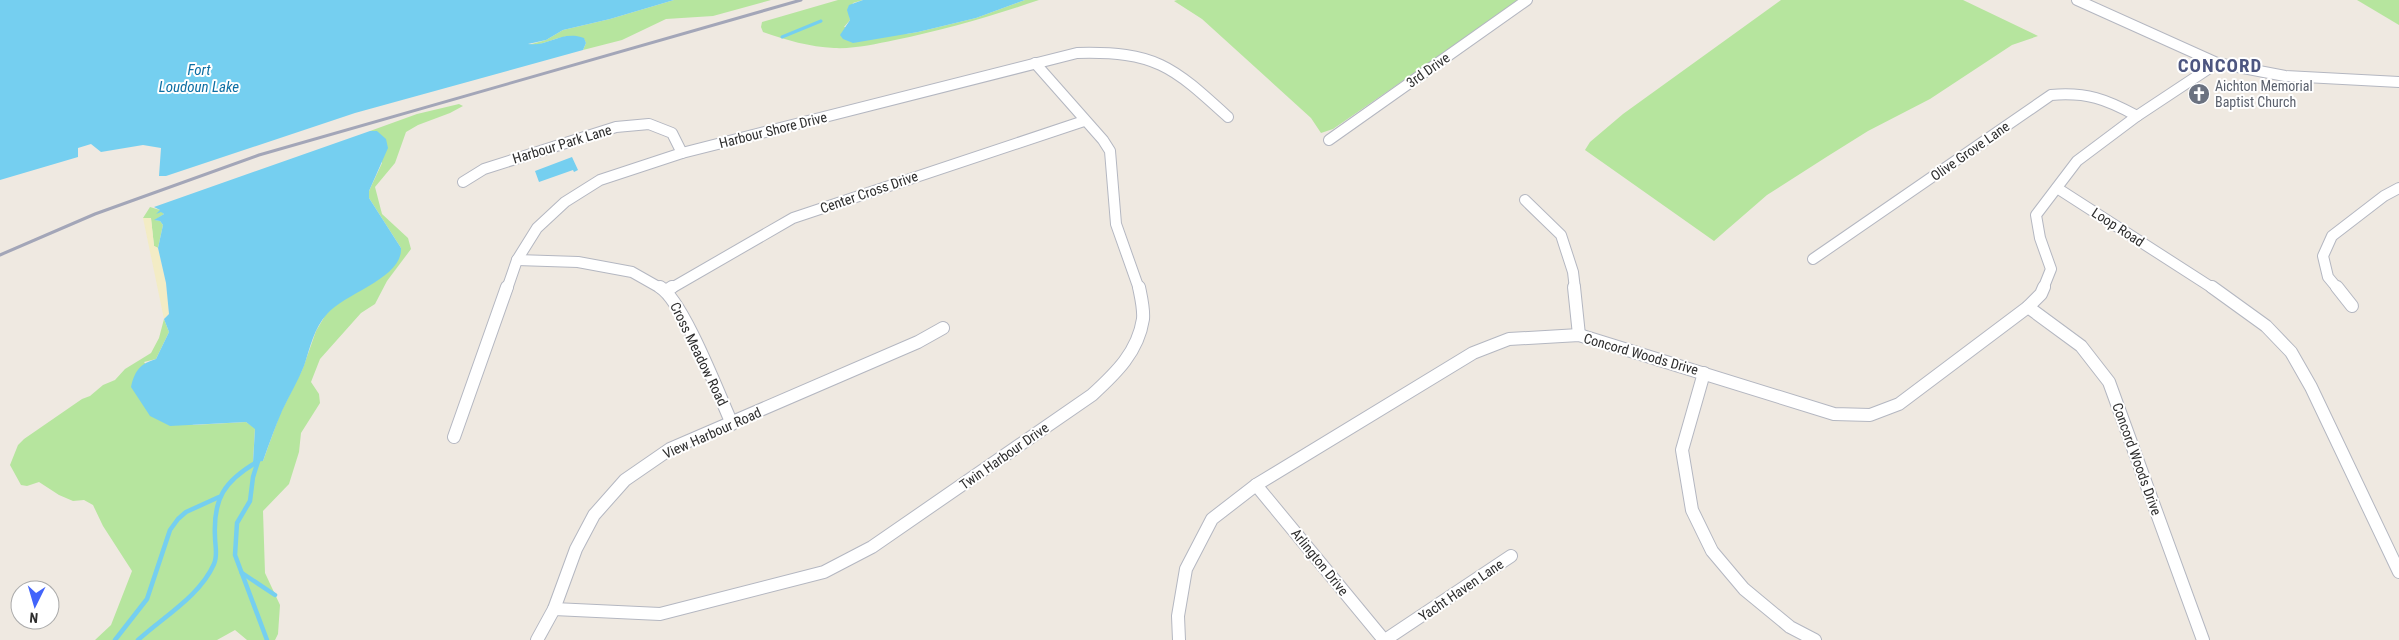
<svg xmlns="http://www.w3.org/2000/svg" width="2399" height="640" font-family="'Roboto Condensed',sans-serif">
	<style>
		.green { fill: #b6e59e }
		.sand { fill: #f3ecc5 }
		.water { fill: #75cff0 }
		.lines { fill: none; stroke-linecap: round; stroke-linejoin: round }
		.stream-far1 { stroke: #75cff0; stroke-width: 3 }
		.stream { stroke: #75cff0; stroke-width: 4.5 }
		.minor-far1-casing { stroke: #b4b7c1; stroke-width: 12 }
		.minor-casing { stroke: #b4b7c1; stroke-width: 14 }
		.minor-far1 { stroke: #fff; stroke-width: 10 }
		.minor { stroke: #fff; stroke-width: 12 }
		.rail { stroke: #a3a6b8; stroke-width: 3 }
		.labels { text-anchor: middle; stroke-width: 4; stroke-linejoin: round; paint-order: stroke }
		.street-label { font-size: 14px; fill: #2e2e2e; stroke: #fff }
		.worship-label { font-size: 14px; fill: #5b616d; stroke: #fff; text-anchor: start }
		.water-label { font-size: 15px; font-style: italic; fill: #0d6fa3; stroke: #fff }
		.district-label { font-size: 19px; font-weight: bold; letter-spacing: 1px; fill: #4d5680; stroke: #fff }
	</style>
	<rect width="100%" height="100%" fill="#efe9e1"/>
	<g class="green">
		<path d="M674 0H771L713 16 666 19 622 40 583 50 586 43 584 39C561 30 549 46 528 45L546 40 563 30 610 19Z"/>
		<path d="M838 0H863L853 3 849 13 850 20 844 27 906 34 918 32 976 18 1025 0H1039C992 16 944 30 895 40 875 44 855 49 834 48 810 47 786 40 763 32L761 27 762 22 769 20Z"/>
		<path d="M1177 0H1520L1333 129 1321 133 1311 118 1202 19 1174 1Z"/>
		<path d="M1781 0H1963L2038 36 2012 45 1930 99 1868 131 1828 156 1767 195 1714 241 1585 150 1590 142 1623 114Z"/>
		<path d="M2357 0H2399V25Z"/>
		<path d="M459 104 463 106 450 113 418 125 406 132 395 163 375 187 382 214 408 238 411 249 387 281 375 304 361 313 320 359 311 382 319 394 320 403 301 433 299 452 289 484 263 511 265 573 280 605 278 634 275 640H247L235 630 217 640H95L111 625 132 571 103 526 93 505 84 500 73 501 59 495 39 482 27 486 21 485 10 465 18 445 24 439 82 399 90 396 103 385 115 380 125 369 151 353 159 338 164 319 169 332 156 359 144 362 193 425 246 422 255 428 253 461H263L280 414 303 368 316 331 326 314 340 301 356 292 401 248 369 198V191L382 163 377 131H370L417 114Z"/>
		<path d="M150 207 160 210 164 214 155 220 160 221 163 225 158 248 154 246 151 219 143 218Z"/>
	</g>
	<path class="sand" d="M143 218H151L154 246 158 248 166 283 169 314 164 319Z"/>
	<g class="water">
		<path d="M0 0H674L610 19 563 30 546 40 528 44C549 47 561 30 584 38L586 43 583 50 355 113 166 176H159L161 148 143 145 101 152 91 144 78 148V157L0 180Z"/>
		<path d="M863 0H1025L976 18 918 32 853 43 843 39 840 35 850 20 847 10 849 5Z"/>
		<path d="M370 131H377L386 139 388 148 369 191V198L401 248C403 278 345 293 327 314 314 328 310 348 304 366 298 381 289 396 282 411 275 427 269 444 263 461L253 462 255 429 246 422 170 426 150 416 131 387C135 370 140 364 156 359L169 332 164 319 169 314 166 283 158 248 163 225 160 221 154 220 164 214 161 212 156 214 160 210 154 207Z"/>
		<path d="M572 157 578 170 574 172 573 170 539 182 535 171Z"/>
	</g>
	<g class="lines">
		<path class="stream-far1" d="M782 37 821 21"/>
		<g class="stream">
			<path d="M259 458 253 477 250 501 237 523 235 555 267 640"/>
			<path d="M242 573 275 595"/>
			<path d="M115 640 147 599 170 530 178 519 186 512 219 497"/>
			<path d="M138 640C163 617 200 596 214 564 218 555 215 546 215 537 213 499 224 481 257 462"/>
		</g>
		<g class="minor-far1-casing">
			<g id="minor-far1">
				<path d="M2077 0 2217 63"/>
				<path d="M1035 63 1103 140 1110 151 1116 224 1139 289"/>
				<path d="M1329 140 1527 0"/>
				<path d="M463 182 484 169 616 127 649 124 672 133 682 153"/>
				<path d="M2057 188 2214 289"/>
				<path d="M1525 200 1561 235 1573 272 1575 289"/>
				<path d="M1813 259 2051 95C2087 92 2106 99 2137 116"/>
				<path d="M517 260 578 262 632 272 662 289"/>
				<path d="M507 289 517 260 537 228 565 202 600 180 682 153 1077 53C1156 51 1172 66 1228 117"/>
				<path d="M670 289 793 218 1084 121"/>
				<path d="M2043 289 2051 269 2040 238 2036 215 2077 161 2137 116 2217 63 2285 76 2399 82"/>
				<path d="M2338 289 2328 277 2323 256 2332 236 2384 196 2399 188"/>
			</g>
		</g>
		<g class="minor-casing">
			<g id="minor">
				<path d="M660 287C683 301 719 395 732 424"/>
				<path d="M1574 287 1579 335"/>
				<path d="M2212 287 2266 326 2291 352 2311 387 2399 572"/>
				<path d="M2337 287 2352 306"/>
				<path d="M666 291 672 287"/>
				<path d="M2028 307 2081 346 2109 382 2203 640"/>
				<path d="M1704 373 1682 450 1692 510 1712 551 1744 589 1790 627 1815 640"/>
				<path d="M454 437 507 287"/>
				<path d="M1256 485 1384 640"/>
				<path d="M554 609 660 614 824 572 872 547 1092 395C1116 373 1138 352 1143 319 1144 309 1141 297 1139 287"/>
				<path d="M537 640 554 609 576 549 594 515 625 480 670 449 918 342 943 328"/>
				<path d="M1179 640 1178 616 1186 569 1212 519 1256 485 1473 353 1509 339 1579 335 1834 414 1870 415 1899 404 2028 307 2041 294 2044 287"/>
				<path d="M1385 640 1511 556"/>
			</g>
		</g>
		<use href="#minor-far1" class="minor-far1"/>
		<use href="#minor" class="minor"/>
		<path class="rail" d="M0 255 95 214 259 155 801 0"/>
	</g>
	<defs>
		<g id="church-disc" transform="scale(1.125)"><circle r="9.5" fill="#6b7280" stroke="#fff"/><path d="M-1.2-6h2.4v3.5h3.3v2.4h-3.3V6h-2.4V-.1h-3.3v-2.4h3.3Z" fill="#fff"/></g>
	</defs>
	<g fill-rule="evenodd">
		<use href="#church-disc" x="2199" y="94"/>
	</g>
	<g class="labels">
		<g class="street-label">
			<text transform="translate(1428 70) rotate(-35)" y="5">3rd Drive</text>
			<text transform="translate(773 130) rotate(-14)" y="5">Harbour Shore Drive</text>
			<text transform="translate(562 144) rotate(-17)" y="5">Harbour Park Lane</text>
			<text transform="translate(1970 151) rotate(-35)" y="5">Olive Grove Lane</text>
			<text transform="translate(869 192) rotate(-19)" y="5">Center Cross Drive</text>
			<text transform="translate(2118 227) rotate(33)" y="5">Loop Road</text>
			<text transform="translate(699 354) rotate(64)" y="5">Cross Meadow Road</text>
			<text transform="translate(1641 354) rotate(16)" y="5">Concord Woods Drive</text>
			<text transform="translate(712 433) rotate(-24)" y="5">View Harbour Road</text>
			<text transform="translate(1004 456) rotate(-35)" y="5">Twin Harbour Drive</text>
			<text transform="translate(2137 459) rotate(70)" y="5">Concord Woods Drive</text>
			<text transform="translate(1320 562) rotate(51)" y="5">Arlington Drive</text>
			<text transform="translate(1461 590) rotate(-34)" y="5">Yacht Haven Lane</text>
		</g>
		<g class="worship-label">
			<text x="2215" y="91">Aichton Memorial<tspan x="2215" dy="16">Baptist Church</tspan></text>
		</g>
		<g class="water-label">
			<text x="199" y="75">Fort<tspan x="199" dy="17">Loudoun Lake</tspan></text>
		</g>
		<g class="district-label">
			<text x="2220" y="72">CONCORD</text>
		</g>
	</g>
	<g transform="translate(35 605) rotate(185)"><circle r="24" fill="#ffffff" stroke="#ababab"/>
	<path d="M0-4L9 19L0 12L-9 19Z" fill="#4264fb"/>
	<text y="-8" font-size="14" font-weight="bold" text-anchor="middle" fill="#2e2e2e">N</text>
	</g>
</svg>
